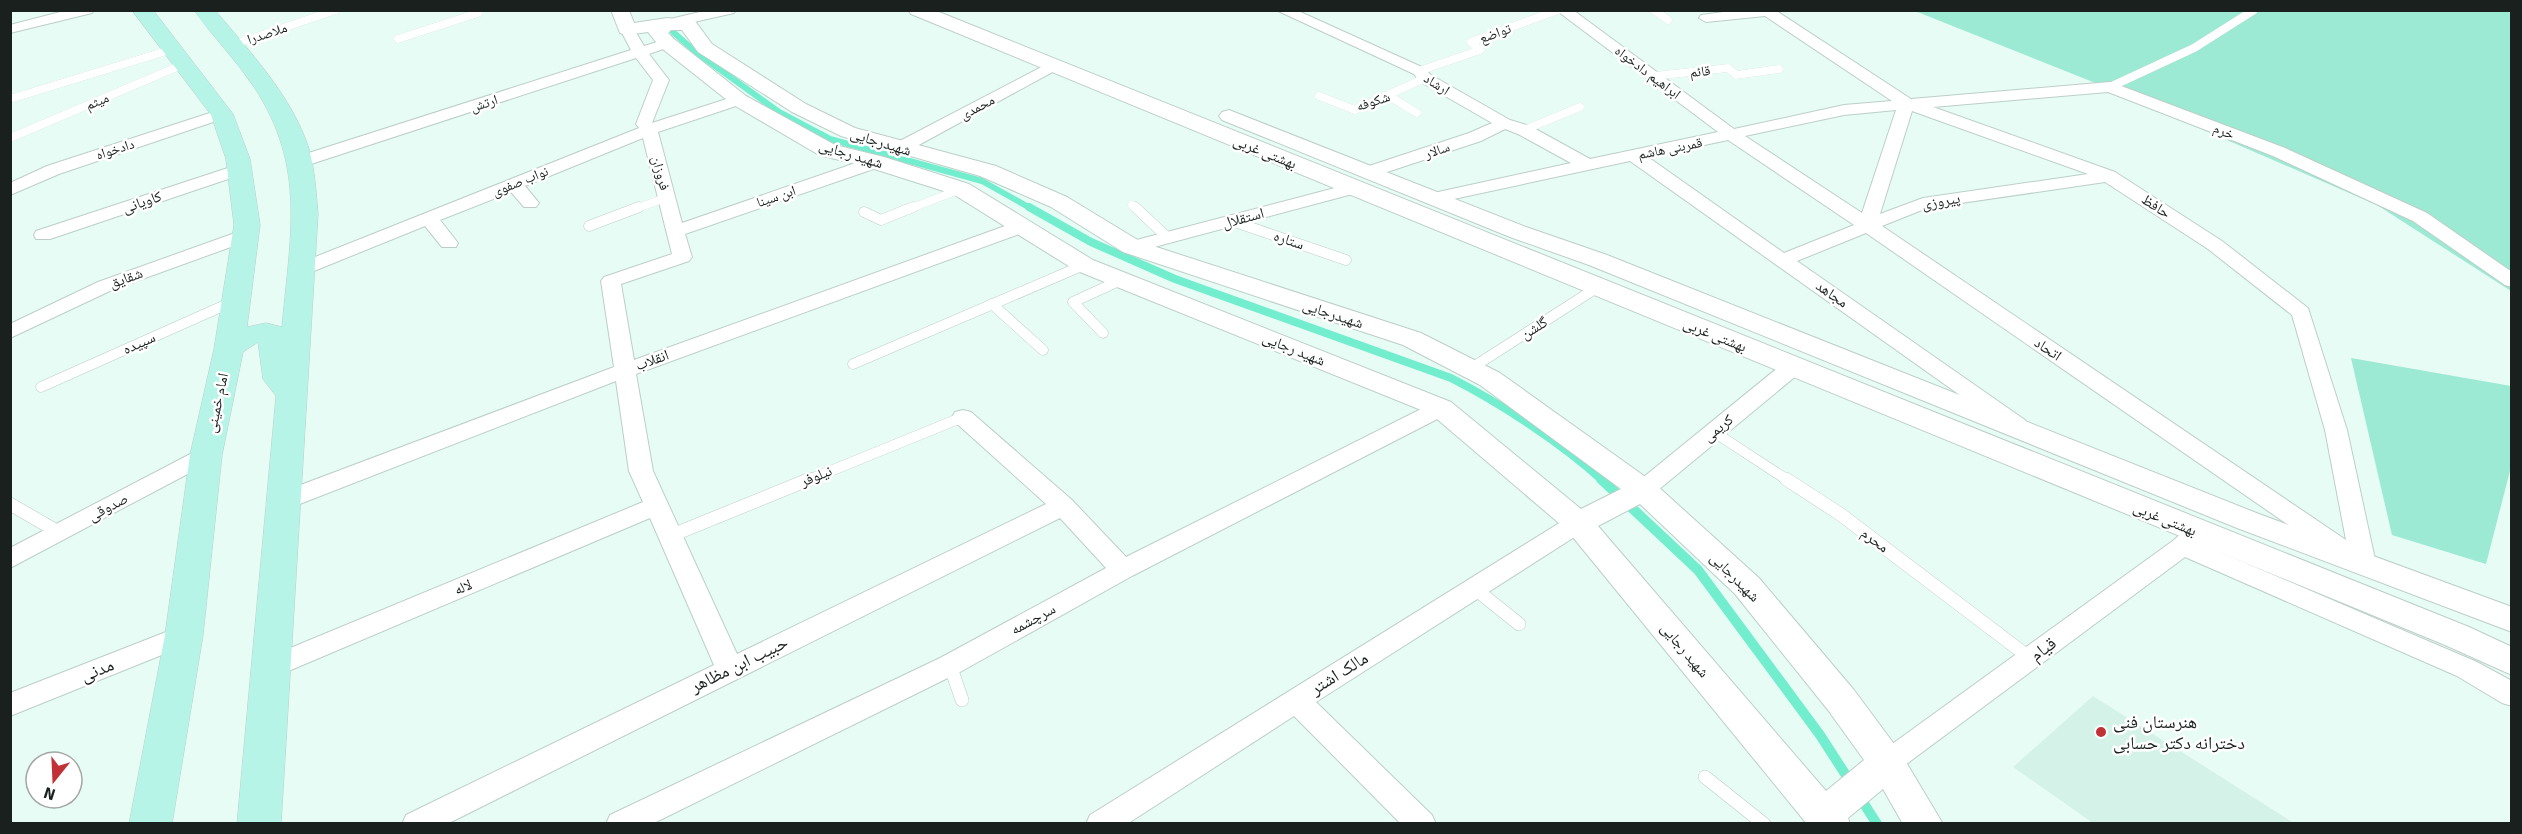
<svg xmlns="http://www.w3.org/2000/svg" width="2522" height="834" font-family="Signika,'Noto Naskh Arabic',sans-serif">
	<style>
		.built { fill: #d4f2e8 }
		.green { fill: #9cead4 }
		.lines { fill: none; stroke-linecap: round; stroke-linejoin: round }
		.stream-far2 { stroke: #72edcd; stroke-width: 6 }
		.stream-far1 { stroke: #72edcd; stroke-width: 8 }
		.stream { stroke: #72edcd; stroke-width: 10 }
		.service-far2-casing { stroke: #bbcfc8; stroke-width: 8 }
		.service-far1-casing { stroke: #bbcfc8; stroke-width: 11 }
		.service-casing { stroke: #bbcfc8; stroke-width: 14 }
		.minor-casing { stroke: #bbcfc8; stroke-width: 2 }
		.tertiary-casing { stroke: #bbcfc8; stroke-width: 2 }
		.secondary-casing { stroke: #bbcfc8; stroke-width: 1 }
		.service-far2 { stroke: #fff; stroke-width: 8 }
		.service-far1 { stroke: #fff; stroke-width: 10 }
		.service { stroke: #fff; stroke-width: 13 }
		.minor { fill: #fff; fill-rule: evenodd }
		.tertiary { fill: #fff; fill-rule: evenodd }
		.secondary { fill: #b6f4e8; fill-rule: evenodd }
		.poi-dot { fill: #c13237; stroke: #fff; stroke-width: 2 }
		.labels { text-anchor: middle; stroke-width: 5; stroke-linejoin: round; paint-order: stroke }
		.far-street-label { font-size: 14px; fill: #19201e; stroke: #fff }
		.street-label { font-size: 15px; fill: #19201e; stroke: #fff }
		.near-street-label { font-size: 18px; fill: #19201e; stroke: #fff }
		.near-poi-label { font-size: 18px; fill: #19201e; stroke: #fff; text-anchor: start }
	</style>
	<rect width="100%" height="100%" fill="#e7fcf5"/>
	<path class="built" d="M2093 696 2294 823H2093L2013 767Z"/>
	<g class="green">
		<path d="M1915 11H2511V291L2377 205 2098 84Z"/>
		<path d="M2351 358 2511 386V467L2486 564 2392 535Z"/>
	</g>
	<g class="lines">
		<path class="stream-far2" d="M673 32 697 53 779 112 830 139 982 181 1032 209"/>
		<path class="stream-far1" d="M1029 207 1091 242 1175 279 1451 378C1500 403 1562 443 1603 481"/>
		<g class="stream">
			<path d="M1601 479 1698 570 1820 735 1851 783"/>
			<path d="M1859 796 1877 824"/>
		</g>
		<g class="service-far2-casing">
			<g id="service-far2">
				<path d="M1654 10 1668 20"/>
				<path d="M398 39 478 13 473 10"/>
				<path d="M232 45 336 10"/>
				<path d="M1419 71 1480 50 1471 42 1558 10"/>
				<path d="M1654 76 1728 68 1736 75 1779 69"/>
				<path d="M2110 87 2194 48 2254 10"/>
				<path d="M1319 96 1355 110 1425 78"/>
				<path d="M1389 96 1417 113"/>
				<path d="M10 99 173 49"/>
				<path d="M1524 130 1580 107"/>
				<path d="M10 138 184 64"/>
				<path d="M1132 205 1136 209"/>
				<path d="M635 209 668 197"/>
				<path d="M909 209 961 189"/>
			</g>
		</g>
		<g class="service-far1-casing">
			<g id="service-far1">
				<path d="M1135 207 1168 238"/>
				<path d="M864 212 881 220 913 207"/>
				<path d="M1232 221 1346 260"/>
				<path d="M589 226 639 207"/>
				<path d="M992 304 1043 350"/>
				<path d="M1103 333 1073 302 1121 280"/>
				<path d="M853 364 1084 265"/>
				<path d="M1470 369 1598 287"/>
				<path d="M41 387 232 302"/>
				<path d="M1714 432 1789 481"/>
				<path d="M806 481 963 417"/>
			</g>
		</g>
		<g class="service-casing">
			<g id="service">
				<path d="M1786 479 1840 514 2030 658"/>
				<path d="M10 504 60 533"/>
				<path d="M670 536 810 479"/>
				<path d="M1474 588 1519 624"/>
				<path d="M950 665 962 700"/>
				<path d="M1705 777 1764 824"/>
			</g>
		</g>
		<g class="minor-casing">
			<g id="minor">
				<path d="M68 10H94L92 13 10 33V25Z"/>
				<path d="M708 10H736L734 13 667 28 660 24 662 21Z"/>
				<path d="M1276 10H1296L1424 68 1431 75 1510 120 1530 126 1590 159 1718 132 1556 10H1573L1734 129 1844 105 1892 101 1765 16 1706 22 1699 18 1701 15 1738 10H1775L1911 99 2110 82 2116 84 2285 148 2427 213 2512 272V287L2505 285 2413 221 2273 156 2108 92 1933 107 2115 172 2222 241 2308 308 2347 430 2376 564 2372 570 2363 573 2354 570 2350 562 2339 560 1866 233 1797 261 2025 420 2028 425 2025 430 2017 432 2009 430 1630 161 1435 203 1429 202 1426 198 1429 194 1571 163 1518 134 1505 129 1481 141 1375 176H1363L1360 172 1363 168 1469 133 1492 123 1419 81 1414 74ZM1896 110 1862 213 1745 136 1844 115ZM1912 111 2088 174 1923 198 1880 214ZM1728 140 1854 225 1784 253 1648 157ZM2105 182 2208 249 2292 315 2325 430 2346 540 1882 226 1927 208Z"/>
				<path d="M627 25 632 26 644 46 667 39 674 43 672 46 649 54 669 80 652 123 739 95 747 100 745 103 658 132 682 223 870 158H882L885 162 882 166 685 234 692 257 689 261 621 284 634 360 1016 222H1030L1032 226 1030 230 636 374 653 471 737 654 1046 504 955 422 952 417 955 412 963 410 971 412 1072 500 1126 557 1433 403 1441 401 1449 403 1452 408 1449 413 1132 576 960 672 652 824H606L610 815 940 658 1106 568 1060 518 447 824H402L406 815 714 665 650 518 279 675 269 678 259 675 255 668 259 661 643 502 629 471 616 381 292 507 283 509 274 507 271 501 274 495 614 367 601 281 604 277 672 254 643 138 525 186 539 203 536 207H524L511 192 440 220 458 243 456 247H442L425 226 309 273H295L292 269 295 265 639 128 636 124 653 80 636 58 305 166H293L290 162 293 158 631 50 620 29Z"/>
				<path d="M1053 61 1061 66 1058 69 906 152H894L891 148 894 144Z"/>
				<path d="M222 109 230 114 228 117 59 174 10 195V183L47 166Z"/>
				<path d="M240 164 246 165 249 169 246 173 50 239H36L34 235 36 231Z"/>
				<path d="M1354 183 1360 184 1363 188 1360 192 1132 253 1125 251 1122 247 1125 243Z"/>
				<path d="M246 229 253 231 255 235 253 239 112 290 10 338V324L98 282Z"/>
				<path d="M1794 360 1802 361 1805 366 1802 371 1651 496 1643 498 1635 496 1631 490 1635 484 1786 361Z"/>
				<path d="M206 448 214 450 218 455 214 460 10 568V548L198 450Z"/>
				<path d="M1578 515 1587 517 1590 523 1587 529 1316 702 1432 815 1436 824H1401L1294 716 1127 824H1086L1090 815 1569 517Z"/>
				<path d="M2198 524 2207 526 2210 532 2201 544 2477 662 2512 681V706L2502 703 2457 676 2185 557 1897 771 1887 775 1877 771 1872 763 1877 755 2174 540 2189 526Z"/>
				<path d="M184 625 194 628 197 635 194 642 10 716V693Z"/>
			</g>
		</g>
		<g class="tertiary-casing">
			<g id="tertiary">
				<path d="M611 10H629L634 23 667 18 695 21 712 44 806 104 855 128 996 166 1067 197 1141 242 1421 333 1500 373 1654 483 1759 578 1854 690 1900 752 1943 824H1903L1883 789 1848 818 1850 824H1807L1567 530 1431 414 1075 270 953 194 868 167 819 155 732 104 660 47 648 32 627 35 620 33ZM671 30H682L698 52 792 112 841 136 980 176 1051 207 1123 252 1403 345 1480 385 1621 489 1581 509 1451 402 1093 260 969 184 884 157 835 145 746 96 674 39 668 33ZM1640 504 1735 594 1828 710 1864 760 1826 791 1598 526Z"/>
				<path d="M908 10H934L2469 627 2512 647V675L2445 645 911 14Z"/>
				<path d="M1229 110 1526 227 1607 255 2259 514 2512 607V632L2237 528 1589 265 1510 237 1222 120 1219 116 1222 112Z"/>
			</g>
		</g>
		<g class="secondary-casing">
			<path id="secondary" d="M132 10H153L233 114 250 159 260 225 247 327 266 323 282 327C290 237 307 167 254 87 236 60 213 37 194 10H215C250 52 292 96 309 149 315 171 316 192 318 214L281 824H237L276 396 263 379 258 342 243 352 222 455 203 635 172 824H129L165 635 190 455 214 349 234 225 226 159 211 115Z"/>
		</g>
		<use href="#service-far2" class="service-far2"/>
		<use href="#service-far1" class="service-far1"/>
		<use href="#service" class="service"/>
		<use href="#minor" class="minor"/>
		<use href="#tertiary" class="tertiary"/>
		<use href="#secondary" class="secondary"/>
	</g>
	<circle class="poi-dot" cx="2101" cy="732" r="6"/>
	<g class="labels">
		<g class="far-street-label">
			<text transform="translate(267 33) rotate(-18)" y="5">ملاصدرا</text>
			<text transform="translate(1495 33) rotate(-20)" y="5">تواضع</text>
			<text transform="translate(1700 71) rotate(-6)" y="5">قائم</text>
			<text transform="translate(1648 72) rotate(37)" y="5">ابراهیم دادخواه</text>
			<text transform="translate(1437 84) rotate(33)" y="5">ارشاد</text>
			<text transform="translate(97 101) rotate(-23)" y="5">میثم</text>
			<text transform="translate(1373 101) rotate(-18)" y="5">شکوفه</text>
			<text transform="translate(484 103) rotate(-18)" y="5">ارتش</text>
			<text transform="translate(977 107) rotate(-28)" y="5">محمدی</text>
			<text transform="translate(2224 131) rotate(21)" y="5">خرم</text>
			<text transform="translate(1670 148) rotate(-11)" y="5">قمربنی هاشم</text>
			<text transform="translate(115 149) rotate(-18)" y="5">دادخواه</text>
			<text transform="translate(1437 150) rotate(-19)" y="5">سالار</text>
			<text transform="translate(661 173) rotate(75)" y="5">فروزان</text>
			<text transform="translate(520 181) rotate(-22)" y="5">نواب صفوی</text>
			<text transform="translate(776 196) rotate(-19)" y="5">ابن سینا</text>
		</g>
		<g class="street-label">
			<text transform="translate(881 142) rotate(17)" y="5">شهیدرجایی</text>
			<text transform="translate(1265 152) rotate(22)" y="5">بهشتی غربی</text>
			<text transform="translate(851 154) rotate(17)" y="5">شهید رجایی</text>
			<text transform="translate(1941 201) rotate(-10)" y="5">پیروزی</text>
			<text transform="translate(142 202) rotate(-19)" y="5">کاویانی</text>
			<text transform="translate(2156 206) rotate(33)" y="5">حافظ</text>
			<text transform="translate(1243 218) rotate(-15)" y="5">استقلال</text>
			<text transform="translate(1289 240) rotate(19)" y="5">ستاره</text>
			<text transform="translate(126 278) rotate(-20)" y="5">شقایق</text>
			<text transform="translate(1832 294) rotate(35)" y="5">مجاهد</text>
			<text transform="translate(1333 314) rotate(18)" y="5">شهیدرجایی</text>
			<text transform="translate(1534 328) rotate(-32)" y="5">گلشن</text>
			<text transform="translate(1715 335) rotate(22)" y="5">بهشتی غربی</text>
			<text transform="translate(139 343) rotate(-24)" y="5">سپیده</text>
			<text transform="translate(1294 349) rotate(22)" y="5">شهید رجایی</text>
			<text transform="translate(2048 349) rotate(34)" y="5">اتحاد</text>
			<text transform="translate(652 360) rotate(-20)" y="5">انقلاب</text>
			<text transform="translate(217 403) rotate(-78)" y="5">امام خمینی</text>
			<text transform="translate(1718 428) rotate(-39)" y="5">کریمی</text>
			<text transform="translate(816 476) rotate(-22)" y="5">نیلوفر</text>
			<text transform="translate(108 507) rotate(-28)" y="5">صدوقی</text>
			<text transform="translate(2165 519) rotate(22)" y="5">بهشتی غربی</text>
			<text transform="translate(1875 540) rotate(37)" y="5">محرم</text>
			<text transform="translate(1735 577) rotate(45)" y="5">شهیدرجایی</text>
			<text transform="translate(463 587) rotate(-23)" y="5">لاله</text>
			<text transform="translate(1033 619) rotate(-29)" y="5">سرچشمه</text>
			<text transform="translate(1685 650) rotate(50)" y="5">شهید رجایی</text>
		</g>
		<g class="near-street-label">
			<text transform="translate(2043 649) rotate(-36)" y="6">قیام</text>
			<text transform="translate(739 664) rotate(-26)" y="6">حبیب ابن مظاهر</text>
			<text transform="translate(97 670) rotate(-22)" y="6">مدنی</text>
			<text transform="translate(1339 673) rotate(-32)" y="6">مالک اشتر</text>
		</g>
		<g class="near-poi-label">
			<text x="2113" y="728">هنرستان فنی<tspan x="2113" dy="21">دخترانه دکتر حسابی</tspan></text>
		</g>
	</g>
	<rect width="2522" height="834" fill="none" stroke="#19201e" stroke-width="24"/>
	<g transform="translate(54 780) rotate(198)"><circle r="28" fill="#ffffff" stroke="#a3a6a5" stroke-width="1.5"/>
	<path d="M0-4.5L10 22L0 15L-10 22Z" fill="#c13237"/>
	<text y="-9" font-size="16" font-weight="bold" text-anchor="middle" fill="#19201e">N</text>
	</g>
</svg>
